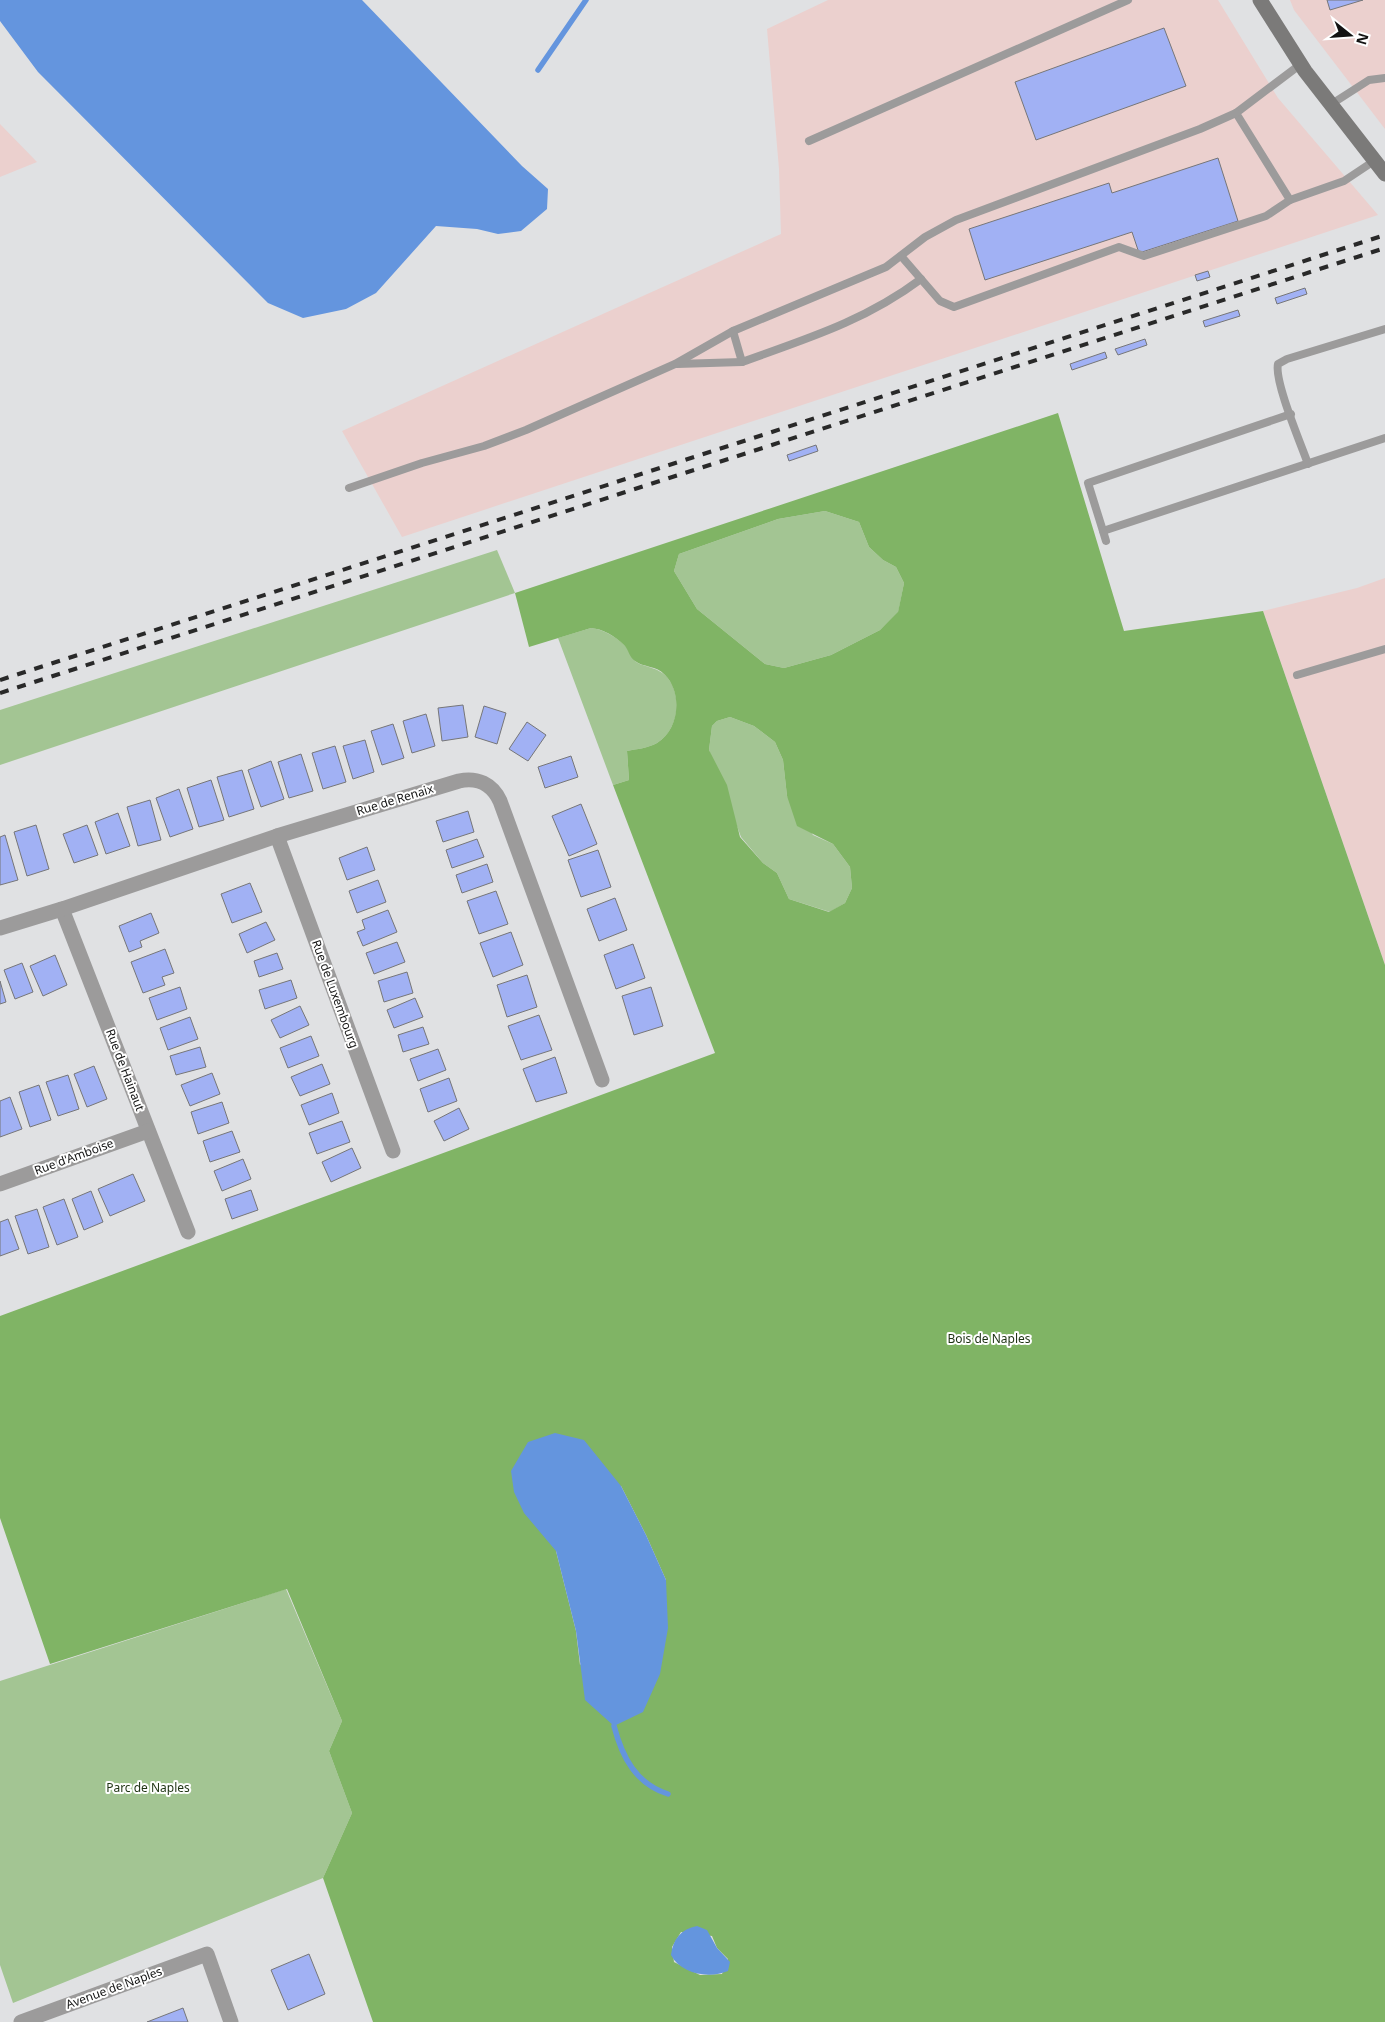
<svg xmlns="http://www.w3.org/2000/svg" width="1385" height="2022" font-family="'Noto Sans',sans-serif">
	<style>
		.industrial { fill: #ebd0ce }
		.green { fill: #a3c593 }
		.forest { fill: #80b465; fill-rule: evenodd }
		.water { fill: #6495de }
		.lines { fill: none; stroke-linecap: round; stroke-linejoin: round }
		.stream { stroke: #6495de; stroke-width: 5.5 }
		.building { fill: #a1b1f4; stroke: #767678 }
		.lane { stroke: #9c9b9b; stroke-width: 8 }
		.street { stroke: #9c9b9b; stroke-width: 15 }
		.secondary { stroke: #7b7a79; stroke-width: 15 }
		.rail { stroke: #292929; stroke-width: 4; stroke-dasharray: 9 9; stroke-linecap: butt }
		.labels { text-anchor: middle; stroke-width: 4; stroke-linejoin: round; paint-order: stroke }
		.street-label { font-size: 12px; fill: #121212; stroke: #fff }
		.park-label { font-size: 12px; fill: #1d3212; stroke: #fff }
	</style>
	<rect width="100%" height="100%" fill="#e0e1e3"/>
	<g class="industrial">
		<path d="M828 0H1218L1278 98 1378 215 402 537 342 431 781 234 779 169 767 29Z"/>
		<path d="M1290 0H1385V129L1294 10Z"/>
		<path d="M0 124 37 162 0 177Z"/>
		<path d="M1385 578V965L1263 611 1357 588Z"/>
	</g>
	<g class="green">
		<path d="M825 511 859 522 869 547 883 560 896 567 904 583 898 613 880 630 831 655 784 668 765 664 697 609 674 571 679 554 778 519Z"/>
		<path d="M497 550 515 593 0 765V710Z"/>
		<path d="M591 628C604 629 618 638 627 648 630 652 632 657 635 661 641 667 656 666 666 676 683 694 679 730 657 743 648 748 637 749 627 751L629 780 613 785 558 638Z"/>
		<path d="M730 717 754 726 775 742 783 760 787 796 813 835 833 844 850 867 852 888 845 903 830 912 789 899 777 873 763 863 741 837 709 750 712 726 717 721Z"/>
		<path d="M286 1589 342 1721 329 1751 352 1813 323 1878 13 2003 0 1965V1681Z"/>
	</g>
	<path class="forest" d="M1058 413 1124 631 1263 611 1385 965V2022H373L323 1878 352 1813 329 1751 342 1721 287 1589 50 1664 0 1518V1316L715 1053 613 785 629 780 627 751C637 749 648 748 657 743 679 730 683 693 665 675 656 665 644 668 635 661 629 657 629 650 624 645 615 636 603 629 591 628L529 647 515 593ZM825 511 859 522 869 547 883 560 896 567 904 583 898 612 880 630 831 655 784 668 765 664 697 609 674 571 679 554 778 519ZM730 717 754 726 775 742 783 760 787 796 797 826 833 844 850 867 852 888 845 903 829 912 789 899 777 873 763 863 740 837 727 785 709 750 712 726 717 721ZM621 1486 646 1535 666 1580 580 1665 576 1631 556 1551ZM681 1932 712 1936 717 1948 728 1959 722 1974 700 1975 674 1962 672 1947Z"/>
	<g class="water">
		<path d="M0 0H362L522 166 548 189 547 209 521 231 498 234 477 229 436 226 376 293 346 309 303 318 268 303 38 72 0 21Z"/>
		<path d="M555 1433 584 1440 621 1486 646 1535 666 1580 668 1628 660 1674 643 1712 614 1726 585 1700 576 1631 556 1551 524 1513 514 1492 511 1471 528 1442Z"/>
		<path d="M697 1926 707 1930 717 1948 730 1962 728 1971C709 1979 681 1974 671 1955 673 1939 681 1929 697 1926Z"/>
	</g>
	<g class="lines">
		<g class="stream">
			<path d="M538 70 586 0"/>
			<path d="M614 1726C622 1757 636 1784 668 1794"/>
		</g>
	</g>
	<g class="building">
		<path d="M1327 0H1363L1330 10Z"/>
		<path d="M1164 28 1186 86 1036 140 1015 82Z"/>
		<path d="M1218 158 1238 221 1139 253 1132 232 985 280 969 229 1109 183 1112 193Z"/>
		<path d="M1208 271 1210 277 1197 281 1195 275Z"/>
		<path d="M1305 288 1307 294 1277 304 1275 298Z"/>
		<path d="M1238 310 1240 316 1205 327 1203 321Z"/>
		<path d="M1145 339 1147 345 1118 355 1115 349Z"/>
		<path d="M1105 352 1107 358 1072 370 1070 364Z"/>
		<path d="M816 445 818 451 789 461 787 455Z"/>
		<path d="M463 705 468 737 442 741 438 708Z"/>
		<path d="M484 706 506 713 497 744 475 737Z"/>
		<path d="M426 714 435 746 412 753 403 721Z"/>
		<path d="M527 722 546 735 528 761 509 749Z"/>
		<path d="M393 724 404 758 382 765 371 731Z"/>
		<path d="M365 740 374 772 353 779 343 746Z"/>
		<path d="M335 746 346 782 323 789 312 753Z"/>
		<path d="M301 754 313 791 289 798 278 762Z"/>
		<path d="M571 756 578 777 545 788 538 767Z"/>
		<path d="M271 761 284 799 261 807 248 770Z"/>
		<path d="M242 770 254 809 229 817 217 777Z"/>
		<path d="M211 780 224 820 199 827 187 788Z"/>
		<path d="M179 789 193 829 170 837 156 798Z"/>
		<path d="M150 800 161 840 138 846 127 807Z"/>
		<path d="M581 804 597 844 569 856 552 816Z"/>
		<path d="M468 811 474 832 443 842 436 821Z"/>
		<path d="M118 813 130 846 106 854 95 822Z"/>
		<path d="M36 825 49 869 27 876 14 832Z"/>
		<path d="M87 825 98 855 74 863 63 834Z"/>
		<path d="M5 835 18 880 0 885V837Z"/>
		<path d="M477 839 484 857 452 868 446 850Z"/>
		<path d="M367 847 375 870 347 880 339 858Z"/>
		<path d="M598 850 611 887 581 897 568 860Z"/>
		<path d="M487 864 493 882 462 893 456 875Z"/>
		<path d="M378 880 386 902 357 913 349 891Z"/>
		<path d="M250 883 262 912 232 923 221 894Z"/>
		<path d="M496 891 508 924 479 934 467 901Z"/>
		<path d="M615 898 627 930 599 941 587 909Z"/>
		<path d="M388 910 397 932 363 946 357 932 365 929 362 920Z"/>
		<path d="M151 913 159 933 140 941 142 947 129 952 119 926Z"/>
		<path d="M266 922 275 940 247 953 239 934Z"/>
		<path d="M511 932 523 965 493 977 480 943Z"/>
		<path d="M397 942 405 962 374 974 366 953Z"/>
		<path d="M633 944 645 978 616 989 604 955Z"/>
		<path d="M165 949 174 973 162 977 165 985 143 993 131 962Z"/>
		<path d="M277 953 283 969 259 977 254 961Z"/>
		<path d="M55 955 67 985 43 996 30 966Z"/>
		<path d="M22 963 33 992 15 999 4 970Z"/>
		<path d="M407 972 413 993 384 1002 378 981Z"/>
		<path d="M527 975 537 1007 507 1017 497 985Z"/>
		<path d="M291 980 297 998 265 1009 259 990Z"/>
		<path d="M0 981 6 1002 0 1004Z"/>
		<path d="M180 987 187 1009 157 1020 149 998Z"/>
		<path d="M651 987 663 1026 634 1035 622 996Z"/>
		<path d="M415 998 423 1017 394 1028 387 1010Z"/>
		<path d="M300 1006 309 1025 280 1038 271 1020Z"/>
		<path d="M539 1015 552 1050 521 1060 508 1026Z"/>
		<path d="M190 1017 198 1039 168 1050 160 1028Z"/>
		<path d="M423 1027 429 1044 403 1052 398 1035Z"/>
		<path d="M311 1036 319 1056 288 1068 280 1048Z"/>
		<path d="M200 1047 206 1067 176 1075 170 1056Z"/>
		<path d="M438 1049 446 1070 418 1081 410 1059Z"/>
		<path d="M555 1057 567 1093 536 1102 523 1069Z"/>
		<path d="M322 1064 330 1084 300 1096 291 1077Z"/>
		<path d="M94 1066 107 1099 87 1107 74 1074Z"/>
		<path d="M212 1073 220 1094 190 1106 181 1085Z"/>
		<path d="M68 1075 79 1109 58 1116 46 1082Z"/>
		<path d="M449 1078 457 1101 428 1112 420 1089Z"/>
		<path d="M39 1085 51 1120 30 1127 19 1092Z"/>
		<path d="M332 1093 339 1113 309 1125 301 1105Z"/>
		<path d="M10 1097 22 1129 0 1137V1101Z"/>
		<path d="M222 1102 229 1123 198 1134 191 1112Z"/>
		<path d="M459 1108 469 1129 444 1141 434 1121Z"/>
		<path d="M342 1121 350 1142 317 1154 309 1133Z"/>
		<path d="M232 1131 240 1152 210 1162 203 1141Z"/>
		<path d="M352 1148 361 1168 331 1182 322 1162Z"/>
		<path d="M243 1159 251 1179 222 1191 214 1171Z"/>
		<path d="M133 1174 145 1201 110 1216 98 1189Z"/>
		<path d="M251 1190 258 1210 232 1219 225 1199Z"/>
		<path d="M91 1191 103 1222 84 1230 72 1199Z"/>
		<path d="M64 1199 78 1237 57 1245 43 1207Z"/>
		<path d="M37 1209 49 1247 28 1254 15 1216Z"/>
		<path d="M8 1219 19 1249 0 1256V1222Z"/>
		<path d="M309 1954 325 1994 288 2010 271 1970Z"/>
		<path d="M183 2008 188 2022H147Z"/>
	</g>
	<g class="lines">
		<g class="lane">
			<path d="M1301 64 1236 113 1290 200 1344 181 1374 161"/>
			<path d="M1330 105 1369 80 1385 78"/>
			<path d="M809 141 1128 0"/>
			<path d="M901 256 940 301 954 307 1119 247 1144 256 1266 216 1290 200"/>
			<path d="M921 279C865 321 806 339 742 362L733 331 886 267 925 237 956 220 1200 129 1236 113"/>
			<path d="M677 364 742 362"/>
			<path d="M1291 414 1088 483 1103 531 1385 438"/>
			<path d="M1308 464C1301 444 1274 381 1278 364L1287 359 1385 329"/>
			<path d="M349 488 422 463 484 446 526 430 675 364 733 331"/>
			<path d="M1103 531 1106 541"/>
			<path d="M1297 675 1385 649"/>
		</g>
		<g class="street">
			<path d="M277 836 393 1151"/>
			<path d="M62 909 188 1232"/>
			<path d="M0 928 62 909 277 836 459 781C477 777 492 784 500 801L602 1080"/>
			<path d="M0 1184 148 1131"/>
			<path d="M21 2022 207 1954 231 2022"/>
		</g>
		<path class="secondary" d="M1260 0 1305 71 1385 174"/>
		<g class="rail">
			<path d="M0 680 1385 235"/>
			<path d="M0 693 1385 248"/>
		</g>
	</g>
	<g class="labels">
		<g class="street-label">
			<text transform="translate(395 800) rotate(-17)" y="4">Rue de Renaix</text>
			<text transform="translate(335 994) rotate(70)" y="4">Rue de Luxembourg</text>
			<text transform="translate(125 1070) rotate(69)" y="4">Rue de Hainaut</text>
			<text transform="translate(74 1157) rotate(-20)" y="4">Rue d'Amboise</text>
			<text transform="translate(114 1988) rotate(-20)" y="4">Avenue de Naples</text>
		</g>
		<g class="park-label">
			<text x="989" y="1343">Bois de Naples</text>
			<text x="148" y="1792">Parc de Naples</text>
		</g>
	</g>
	<g transform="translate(1350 35) rotate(107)" stroke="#ffffff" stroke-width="4" paint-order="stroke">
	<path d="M0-4L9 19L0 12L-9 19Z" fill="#121212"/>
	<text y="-8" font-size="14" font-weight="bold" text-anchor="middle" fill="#121212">N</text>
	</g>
</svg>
